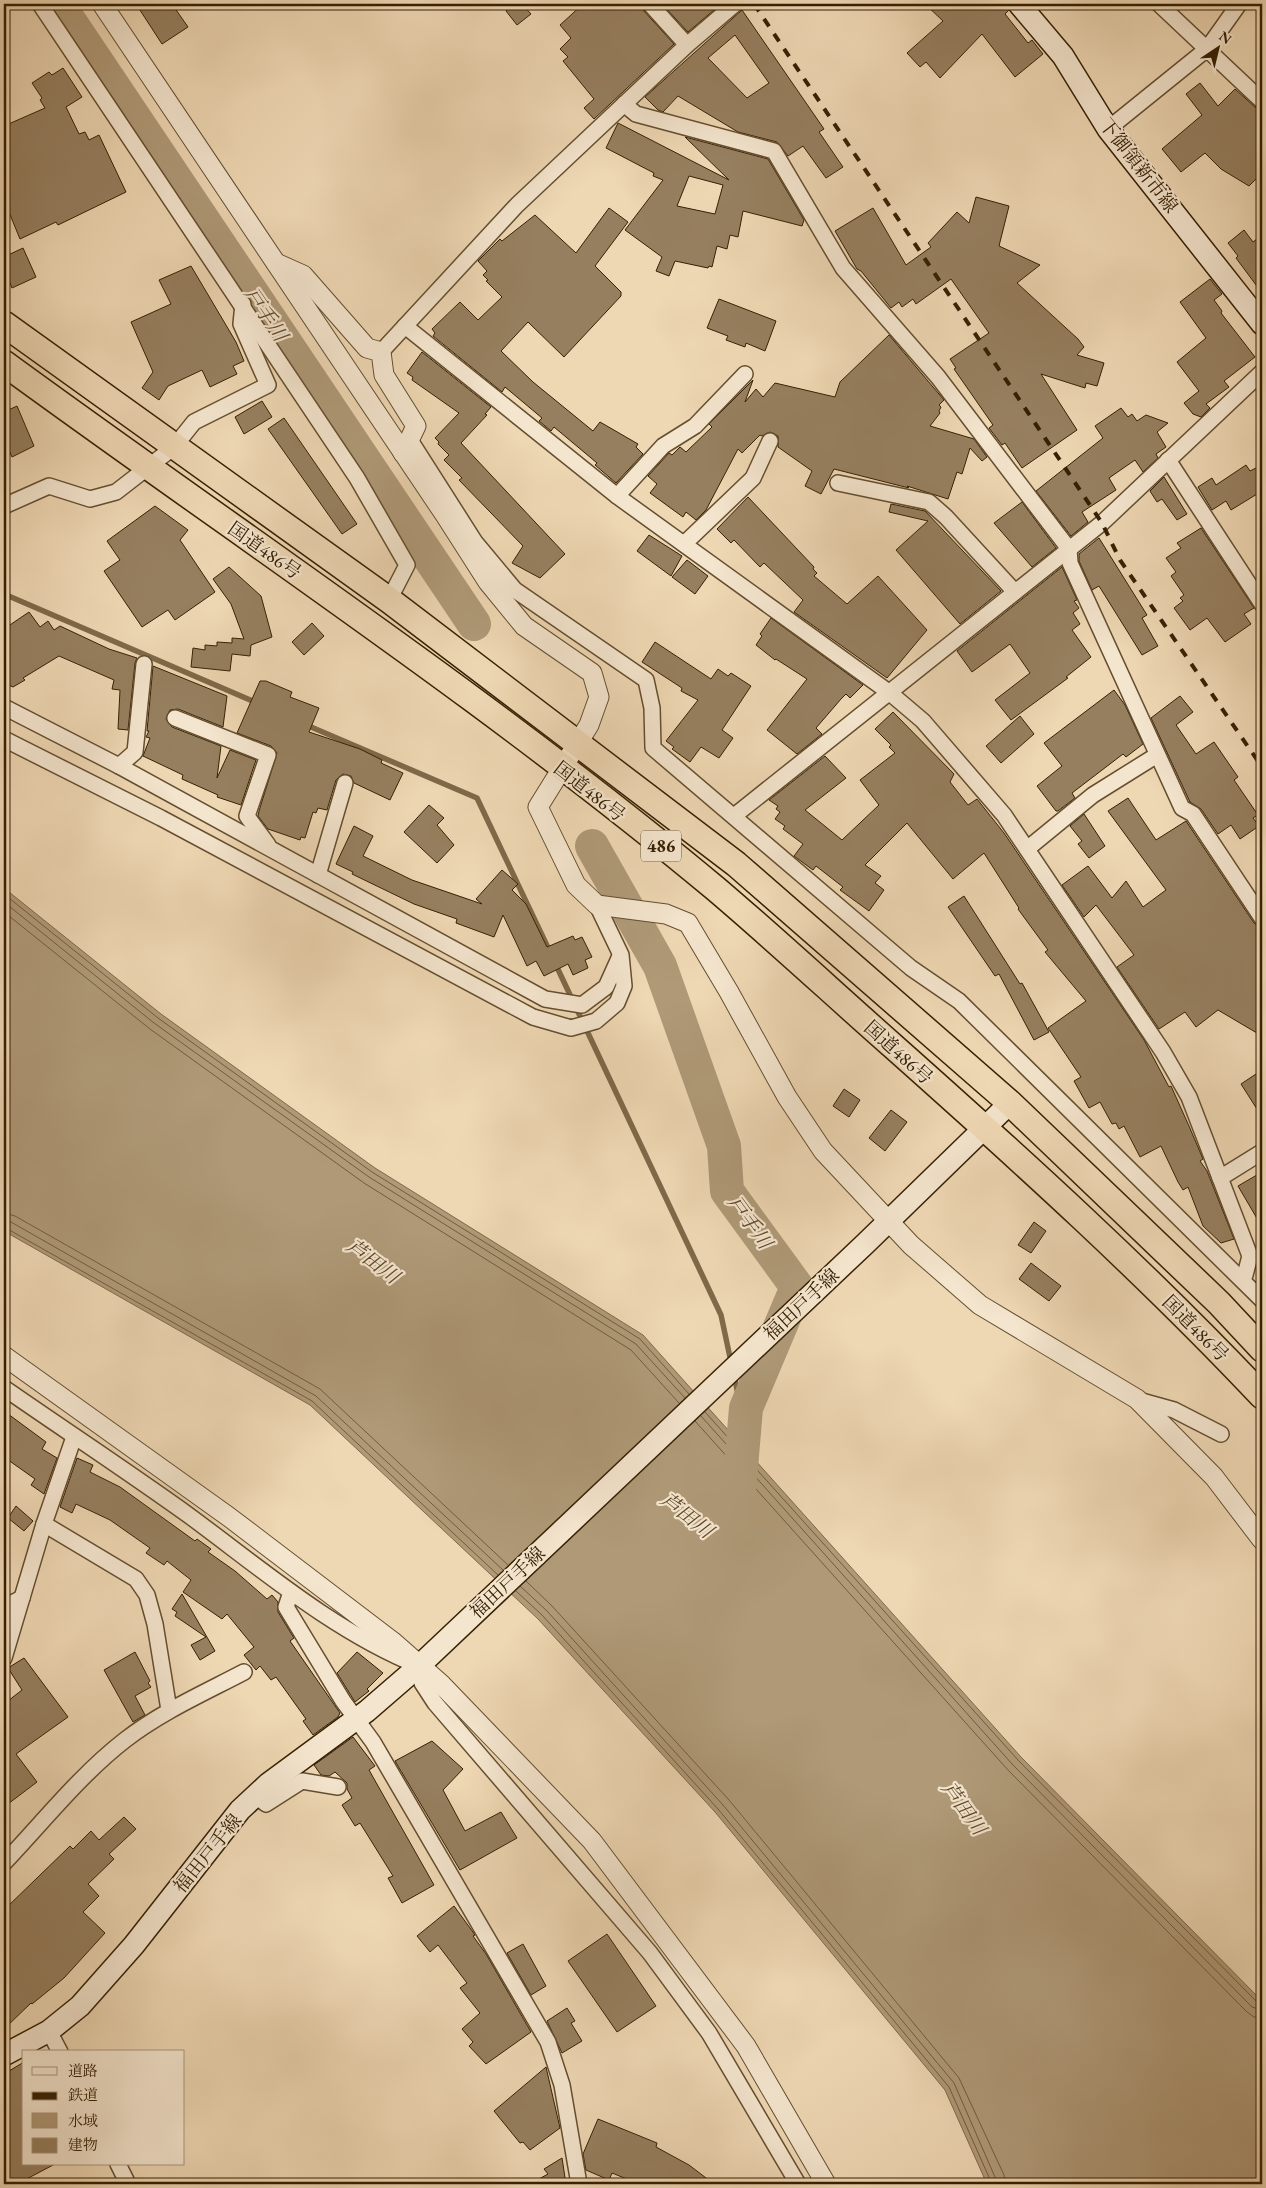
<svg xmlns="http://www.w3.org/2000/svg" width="1266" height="2188" font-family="'EB Garamond','Noto Serif JP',serif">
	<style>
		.water { fill: #af9977; stroke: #7f6949 }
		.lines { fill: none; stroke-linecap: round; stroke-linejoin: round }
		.shore { stroke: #725c3d; stroke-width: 1 }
		.stream { stroke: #7f6949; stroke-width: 5.5 }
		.river { stroke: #af9977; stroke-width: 34 }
		.building { fill: #967f5f; stroke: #362003; fill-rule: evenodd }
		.minor-casing { stroke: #644e2f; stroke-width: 18 }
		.tertiary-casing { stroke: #644e2f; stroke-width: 21 }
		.secondary-casing { stroke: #362003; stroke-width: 24 }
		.trunk-casing { stroke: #362003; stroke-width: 28 }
		.minor { stroke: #f4e5ce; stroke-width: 15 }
		.tertiary { stroke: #f4e5ce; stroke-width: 19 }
		.secondary { stroke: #f4e5ce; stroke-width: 21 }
		.trunk { stroke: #eed7b3; stroke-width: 25 }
		.rail { stroke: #362003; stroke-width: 4; stroke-dasharray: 9 9; stroke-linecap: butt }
		.labels { text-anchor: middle; stroke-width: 4.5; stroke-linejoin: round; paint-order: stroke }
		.shield { fill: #f4e5ce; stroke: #6f5b40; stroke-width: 1 }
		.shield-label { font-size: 18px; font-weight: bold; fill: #362003 }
		.street-label { font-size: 19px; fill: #362003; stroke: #f4e5ce }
		.water-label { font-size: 20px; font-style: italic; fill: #604a2c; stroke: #f4e5ce }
	</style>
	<rect width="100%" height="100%" fill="#eed7b3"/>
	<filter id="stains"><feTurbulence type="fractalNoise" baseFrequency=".004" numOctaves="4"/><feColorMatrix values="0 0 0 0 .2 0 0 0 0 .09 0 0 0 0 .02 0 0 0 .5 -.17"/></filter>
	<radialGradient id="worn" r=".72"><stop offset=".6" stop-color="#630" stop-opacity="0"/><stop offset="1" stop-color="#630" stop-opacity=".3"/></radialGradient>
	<path class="water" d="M4 888 161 1014 375 1168 643 1335 1021 1757 1262 2001V2184H987L945 2090 715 1812 538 1619 310 1405 4 1231Z"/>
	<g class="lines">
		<g class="shore">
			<path d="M4 894 158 1018 372 1172 640 1339 689 1394"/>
			<path d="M4 902 154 1023 369 1177 636 1344 685 1398"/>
			<path d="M4 912 150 1029 364 1183 631 1350 679 1403"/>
			<path d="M4 1213 15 1216 320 1389 508 1565"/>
			<path d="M4 1221 11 1222 316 1396 503 1570"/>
			<path d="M4 1227 312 1401 498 1575"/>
			<path d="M705 1412 1018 1760 1257 2002 1262 2004"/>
			<path d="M701 1416 1013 1765 1252 2007 1262 2010"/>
			<path d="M695 1421 1008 1770 1247 2012 1254 2017 1262 2018"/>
			<path d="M526 1581 552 1606 729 1800 959 2078 1004 2175 1005 2184"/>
			<path d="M520 1586 547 1611 723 1805 954 2083 998 2184"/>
			<path d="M516 1591 542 1615 718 1809 949 2087 992 2184"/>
		</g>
		<g class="stream">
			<path d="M4 594 257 703"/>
			<path d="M304 724 477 798 550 952"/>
			<path d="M555 963 721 1315 731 1362"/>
			<path d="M734 1374 740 1405 738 1449"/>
		</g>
		<g class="river">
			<path d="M58 4 474 624"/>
			<path d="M592 846 660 966 724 1146 727 1191 797 1287 746 1408 739 1491"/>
		</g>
	</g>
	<g class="building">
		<path d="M136 4H172L188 27 162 44Z"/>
		<path d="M515 4H522L531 14 517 25 506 11Z"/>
		<path d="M583 4H587L593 10 600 4H641L643 10 674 44 594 119 584 108 594 99 563 61 568 57 560 49 571 38 560 25Z"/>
		<path d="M662 4H721L688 32Z"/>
		<path d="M925 4H1007L1009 10 1005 14 1028 43 1032 40 1043 54 1015 77 982 34 940 78 926 62 920 67 907 53 943 21Z"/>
		<path d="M742 10 824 129 819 132 843 167 826 178 803 146 788 156 777 142 738 132 678 96 663 112 658 110 645 97ZM735 35 769 83 747 98 708 58Z"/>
		<path d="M63 68 82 97 66 107 79 134 85 132 89 140 99 135 126 192 58 225 56 222 20 239 4 200V126L45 108 40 100 42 98 32 83 49 72 52 75Z"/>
		<path d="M1200 83 1218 106 1235 89 1256 108 1262 110V173L1249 186 1221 169 1205 153 1181 172 1162 149 1202 115 1186 94Z"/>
		<path d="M618 123 729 180 685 137 768 159 804 220 802 226 743 211 738 237 730 235 727 249 717 246 712 267 709 266 708 268 675 261 669 276 656 271 662 257 625 230 663 180 653 176 654 173 606 148ZM689 176 723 185 715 214 677 206Z"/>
		<path d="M976 197 1009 206 999 246 1040 265 1017 283 1078 339 1084 347 1077 355 1104 363 1097 386 1086 383 1085 388 1041 374 1077 430 1022 468 1005 443 1002 445 989 428 993 425 954 369 956 368 950 359 989 333 951 279 916 304 913 299 902 307 899 302 891 308 861 271 857 269 835 231 873 208 906 265 931 247 928 243 957 212 969 223Z"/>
		<path d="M609 208 628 222 595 266 621 292V296L564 357 528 322 501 351 533 382 593 431 600 422 638 444 636 447 643 454 616 483 595 465 597 463 554 427 551 431 539 421 542 418 505 387 502 392 433 336 435 333 432 329 460 302 478 320 502 297 486 281 488 280 483 275 487 271 478 261 500 239 502 241 535 215 576 253Z"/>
		<path d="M1244 230 1253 242 1262 235V293L1236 258 1238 256 1228 243Z"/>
		<path d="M23 248 36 277 12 288 4 268V257Z"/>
		<path d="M191 266 236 342 244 361 233 366 237 374 210 387 202 370 168 386 159 400 142 388 153 372 131 322 171 304 159 280Z"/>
		<path d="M1210 279 1222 294 1214 300 1222 311 1221 313 1255 357 1224 381 1229 387 1206 404 1210 408 1201 417 1193 414 1184 403 1199 391 1177 362 1206 338 1180 302Z"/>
		<path d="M719 299 776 321 765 351 746 343 745 347 726 340 728 336 707 328Z"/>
		<path d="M889 335 944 400 939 405 941 407 939 411 940 413 930 426 974 439 987 457 982 461 970 448 962 474 957 472 948 499 907 486 909 488 834 469 821 494 805 486 812 471 778 447V436L770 432 762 436 760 435 742 453 738 449 706 510 696 520 686 512 683 517 650 493 657 484 648 476 669 453 672 455 680 447 686 452 712 427 709 424 753 380 745 402 756 389 763 397 775 383 835 397 840 382Z"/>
		<path d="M422 352 491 407 485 414 487 415 461 443 565 554 540 578 512 563 523 546 459 480 462 478 444 460 449 455 438 444 439 442 435 438 459 413 412 380 413 377 407 373Z"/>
		<path d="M262 401 272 417 244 434 235 417Z"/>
		<path d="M17 406 34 446 12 457 4 439V412Z"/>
		<path d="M1121 408 1128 417 1132 414 1137 421 1146 415 1168 423 1157 432 1166 447 1156 454 1158 458 1143 472 1135 460 1109 478 1116 490 1082 512 1088 522 1071 536 1036 491 1103 438 1095 426Z"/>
		<path d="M284 418 357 524 342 534 268 429Z"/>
		<path d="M1246 465 1250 471 1262 465V491L1231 510 1226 501 1212 510 1198 487 1212 478 1216 485Z"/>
		<path d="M1164 477 1187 514 1177 520 1162 499 1157 502 1150 491Z"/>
		<path d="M748 497 814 567 813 569 817 573 814 576 847 604 878 576 927 630 887 678 794 612 803 600 764 563 760 567 734 540 731 543 717 529Z"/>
		<path d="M1022 502 1056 548 1032 567 994 523Z"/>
		<path d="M891 504 925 511 1001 591 960 624 896 550 928 521 889 512Z"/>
		<path d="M155 506 188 530 180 540 215 592 175 620 168 610 142 627 104 571 120 560 107 541Z"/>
		<path d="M1201 528 1254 608 1244 614 1251 624 1225 642 1207 618 1190 630 1174 608 1183 601 1180 598 1184 595 1171 576 1176 572 1166 558 1181 548 1177 543Z"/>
		<path d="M649 535 682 556 671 576 637 551Z"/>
		<path d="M1099 538 1147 615 1142 618 1158 646 1142 655 1099 586 1092 590 1079 561V554Z"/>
		<path d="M687 560 708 576 695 594 672 577Z"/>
		<path d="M229 567 261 596 272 637 251 645 250 656 232 654 230 671 191 667 193 648 205 650V645L217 646V642L232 643V638L244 639 231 604 213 579Z"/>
		<path d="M1062 567 1077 600 1074 601 1079 608 1073 613 1080 624 1072 630 1091 657 1066 677 1068 678 1011 720 995 700 1030 673 1010 644 972 672 957 651Z"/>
		<path d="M29 612 40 627 48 621 54 630 60 626 109 649 137 658 135 663 128 730 118 729 120 690 112 689 114 680 59 656 23 678 25 680 13 687 4 683V629Z"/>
		<path d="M771 618 863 685 850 698 846 694 841 699 816 728 822 734 797 754 767 730 807 679 776 659 775 660 756 645 762 636 760 634Z"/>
		<path d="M312 623 324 636 304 655 292 642Z"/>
		<path d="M655 642 711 679 718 669 728 676 731 673 751 686 722 730 733 738 719 758 701 747 690 762 672 749 674 747 666 741 698 700 681 691 682 688 642 662Z"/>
		<path d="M153 666 227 696 223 727 178 709 170 710 166 719 172 727 221 746 217 778 230 750 256 760 241 805 217 797 218 795 182 779 183 775 143 756 150 738 146 737 149 731H147Z"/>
		<path d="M260 681H266L292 692 290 697 319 708 309 732 360 749 382 760 381 763 403 773 390 800 354 783 351 776 343 774 336 780 327 810 318 808 316 813 313 812 305 838 301 837 300 840 268 829 258 816 259 811 277 753 271 746 237 733Z"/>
		<path d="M1114 690 1125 705 1143 744 1126 757 1123 754 1072 793 1075 798 1058 811H1056L1037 786 1062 766 1044 743Z"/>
		<path d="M1180 696 1193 712 1176 725 1196 754 1214 742 1238 777 1234 780 1258 815 1253 818 1259 826 1240 839 1231 825 1218 834 1201 809 1190 802 1151 718Z"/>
		<path d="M893 712 954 774 950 782 968 805 977 799 1004 833 1144 1040 1169 1087 1171 1086 1189 1126 1203 1159 1200 1161 1207 1171 1234 1239 1221 1243 1203 1226 1188 1187 1183 1190 1178 1182 1161 1146 1140 1157 1124 1126 1119 1129 1116 1123 1112 1124 1100 1102 1089 1108 1074 1081 1081 1077 1048 1028 1086 1001 1045 952 1048 950 1018 909 1019 908 984 853 953 879 907 823 865 865 881 876 875 883 884 890 869 911 840 890 843 887 816 866 813 870 794 856 803 844 783 829 785 826 775 819 780 812 776 809 778 806 769 800 825 756 846 778 805 810 842 840 879 805 860 780 895 753 889 747 891 745 875 729Z"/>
		<path d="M1020 716 1034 734 1001 763 986 746Z"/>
		<path d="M1128 798 1156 840 1186 821 1254 923 1262 928V1036L1218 1010 1196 1027 1185 1012 1159 1029 1117 967 1134 955 1096 905 1084 917 1062 885 1088 866 1112 898 1126 881 1143 907 1166 890 1108 811Z"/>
		<path d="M429 805 444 818 437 825 454 845 437 863 404 832Z"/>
		<path d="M1084 814 1105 846 1089 858 1078 844 1082 841 1070 826Z"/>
		<path d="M354 826 373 836 363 856 412 880 482 904 476 899 502 870 518 884 512 890 526 904 547 947 573 936 575 940 582 937 592 957 585 960 588 968 573 975 568 964 544 976 536 961 527 966 503 915 494 937 456 923 457 919 414 904 352 874 353 872 336 864Z"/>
		<path d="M964 896 1020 984 1022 983 1049 1032 1034 1040 999 974 995 976 948 907Z"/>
		<path d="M1262 1070V1117L1241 1084Z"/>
		<path d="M844 1089 860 1100 849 1117 833 1106Z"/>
		<path d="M891 1110 907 1122 885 1151 869 1138Z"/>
		<path d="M1262 1172V1227L1238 1186Z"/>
		<path d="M1034 1222 1046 1231 1031 1253 1018 1245Z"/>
		<path d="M1031 1263 1061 1286 1049 1301 1019 1279Z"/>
		<path d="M4 1411 46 1442 42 1449 57 1458 44 1494 31 1485 35 1479 4 1457Z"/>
		<path d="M77 1458 93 1465 90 1472 120 1487 195 1541 197 1539 211 1549 208 1552 235 1571 267 1599 272 1595 278 1602V1612L294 1638 290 1641 340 1713 338 1717 313 1735 303 1721 306 1719 276 1677 271 1680 260 1666 256 1670 244 1655 254 1647 227 1614 222 1619 183 1592 191 1580 167 1561 164 1565 146 1553 150 1548 110 1520 76 1504 72 1513 60 1507Z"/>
		<path d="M16 1506 33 1521 24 1531 8 1518Z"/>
		<path d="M182 1594 215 1651 200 1660 191 1645 206 1637 175 1616 177 1612 172 1609Z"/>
		<path d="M135 1652 150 1681 148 1683 151 1687 135 1696 145 1715 133 1722 104 1670Z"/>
		<path d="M357 1652 383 1673 367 1689 369 1691 355 1702 337 1673Z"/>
		<path d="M24 1658 68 1717 16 1754 37 1782 4 1807V1704L22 1690 8 1668Z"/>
		<path d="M353 1737 375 1766 369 1770 434 1885 402 1903 388 1878 393 1876 360 1823 355 1826 342 1805 352 1798 347 1789V1783L335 1772 329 1776 321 1775 314 1765Z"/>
		<path d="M432 1741 463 1769 443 1790 465 1831 501 1812 517 1838 460 1870 395 1761Z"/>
		<path d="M124 1817 136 1829 109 1854 114 1859 88 1884 99 1896 83 1912 105 1933 64 1978 32 2004 31 2003 4 2029V1910L70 1846 73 1849 91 1831 99 1840Z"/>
		<path d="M454 1906 470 1928 475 1935 473 1936 486 1954 531 2032 486 2064 469 2046 473 2042 462 2029 480 2013 460 1988 467 1983 438 1945 430 1952 417 1936Z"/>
		<path d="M607 1934 656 2006 617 2032 568 1961Z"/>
		<path d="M523 1944 546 1986 531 1995 507 1953Z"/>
		<path d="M567 2008 575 2021 571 2023 582 2041 562 2053 547 2021Z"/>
		<path d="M24 2062V2164H55L17 2184H4V2074Z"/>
		<path d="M546 2067 560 2128 530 2150 523 2142 520 2143 494 2111Z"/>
		<path d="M598 2119 657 2143 656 2147 689 2165 714 2184H639L612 2173 609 2180 586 2170 583 2154Z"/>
		<path d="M562 2158 566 2184H530L548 2174 544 2169Z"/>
	</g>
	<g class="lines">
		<g class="minor-casing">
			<g id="minor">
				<path d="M40 4 357 478 407 565 389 600"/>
				<path d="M650 4 687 45"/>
				<path d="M1159 4 1262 101"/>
				<path d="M624 104 636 114 774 151 843 268 938 377 1069 549 1070 563 1182 808 1193 814 1262 918"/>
				<path d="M1108 129 1207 49 1239 4"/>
				<path d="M405 326 617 496 890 693 923 721 1004 815 1163 1052 1189 1097 1250 1256 1245 1275 1242 1279"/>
				<path d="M381 352 517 205 687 45 735 4"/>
				<path d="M410 440 475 542 515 590 646 680 652 708 653 748 911 968 959 1001 1262 1300"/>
				<path d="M1168 460 1262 604"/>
				<path d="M838 483 929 502 946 517 1015 592"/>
				<path d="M617 496 663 446 695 426 745 374"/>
				<path d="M4 506 49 486 90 499 116 492 174 447 194 422 268 385 241 324 243 304"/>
				<path d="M684 544 753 478 770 441"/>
				<path d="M4 707 119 766 545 999 582 1005 606 987 620 956"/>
				<path d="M175 718 268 755 247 816 268 845"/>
				<path d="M4 739 161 818 533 1017 571 1028 596 1021 617 1003 624 986 621 955 597 905"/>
				<path d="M119 766 135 752 144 664"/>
				<path d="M734 816 1102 523 1262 372"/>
				<path d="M1027 849 1093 795 1157 755"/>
				<path d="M318 875 345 783"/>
				<path d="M1220 1178 1262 1152"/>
				<path d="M4 1388C66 1431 130 1473 191 1517 264 1571 335 1632 419 1666L422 1683 435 1703 650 1953 709 2033 798 2184"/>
				<path d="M1138 1400 1174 1410 1221 1434"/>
				<path d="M44 1524 136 1579 147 1595 155 1624 169 1710"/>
				<path d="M291 1592 286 1607 343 1701 373 1742 548 2042 562 2085 579 2184"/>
				<path d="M4 1607 22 1598"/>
				<path d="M4 1658 44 1524 74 1437"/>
				<path d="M256 1796 266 1804 302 1781 338 1787"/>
				<path d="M4 1863C43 1822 80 1775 125 1740 161 1712 204 1693 244 1672"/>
				<path d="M49 2031 60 2052"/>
				<path d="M118 2164 126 2180"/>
			</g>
		</g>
		<g class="tertiary-casing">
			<g id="tertiary">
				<path d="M102 4 445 515 488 582 524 626 592 673 599 697 589 725 538 807 576 885 597 905 666 914 688 923 729 992 787 1097 823 1151 911 1245 980 1305 1137 1399 1214 1477 1262 1540"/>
				<path d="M276 263 303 275 367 348 381 352 384 375 416 426 403 453"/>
				<path d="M4 1356 229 1517 392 1641 442 1685 592 1841 746 2046 826 2184"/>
			</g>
		</g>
		<g class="secondary-casing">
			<g id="secondary">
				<path d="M1019 4 1063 56 1108 129 1262 324"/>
				<path d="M4 2055 49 2031 80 2006 134 1945 240 1810 268 1784 367 1711 419 1666 865 1244 1010 1103"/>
			</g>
		</g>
		<g class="trunk-casing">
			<g id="trunk">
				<path d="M4 324 389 600 736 864 1010 1103 1219 1303 1262 1349"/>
				<path d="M4 363C242 537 489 700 716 889 776 940 834 994 894 1047 1020 1159 1146 1273 1262 1396"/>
			</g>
		</g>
		<use href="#minor" class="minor"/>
		<use href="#tertiary" class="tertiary"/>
		<use href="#secondary" class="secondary"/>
		<use href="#trunk" class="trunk"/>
		<path class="rail" d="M754 4 1102 523 1120 560 1262 767"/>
	</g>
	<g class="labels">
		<rect class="shield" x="641" y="830.5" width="40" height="31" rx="4"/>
		<g class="shield-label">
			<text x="661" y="852">486</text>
		</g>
		<g class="street-label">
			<text transform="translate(1139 165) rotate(52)" y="7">下御領新市線</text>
			<text transform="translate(265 550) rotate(35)" y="7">国道486号</text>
			<text transform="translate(590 791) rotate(38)" y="7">国道486号</text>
			<text transform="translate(899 1052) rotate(42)" y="7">国道486号</text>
			<text transform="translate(801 1304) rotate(-43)" y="7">福田戸手線</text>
			<text transform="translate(1196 1328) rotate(45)" y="7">国道486号</text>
			<text transform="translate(507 1582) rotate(-43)" y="7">福田戸手線</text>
			<text transform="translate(207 1853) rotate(-51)" y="7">福田戸手線</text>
		</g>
		<g class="water-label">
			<text transform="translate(266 314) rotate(56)" y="7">戸手川</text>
			<text transform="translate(750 1222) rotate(54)" y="7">戸手川</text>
			<text transform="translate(373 1261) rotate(37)" y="7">芦田川</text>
			<text transform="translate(687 1515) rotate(38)" y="7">芦田川</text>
			<text transform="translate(964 1808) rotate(54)" y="7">芦田川</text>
		</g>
	</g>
	<rect width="1266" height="2188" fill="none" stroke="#eed7b3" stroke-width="20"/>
	<rect x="5" y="5" width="1256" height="2178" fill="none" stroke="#362003" stroke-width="2.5"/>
	<rect x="10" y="10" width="1246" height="2168" fill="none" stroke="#362003"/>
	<rect x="22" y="2050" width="162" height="115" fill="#f4e5ce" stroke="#a8967d"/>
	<rect x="32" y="2067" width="25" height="8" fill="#f4e5ce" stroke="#a8967d"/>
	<text x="68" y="2076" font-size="15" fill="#362003">道路</text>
	<rect x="32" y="2092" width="25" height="8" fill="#362003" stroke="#a8967d"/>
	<text x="68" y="2100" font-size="15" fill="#362003">鉄道</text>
	<rect x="32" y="2113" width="25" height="15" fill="#af9977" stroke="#a8967d"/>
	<text x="68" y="2126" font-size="15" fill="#362003">水域</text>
	<rect x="32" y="2138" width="25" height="15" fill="#967f5f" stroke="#a8967d"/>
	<text x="68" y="2150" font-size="15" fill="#362003">建物</text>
	<g transform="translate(1218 48) rotate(35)" stroke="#f4e5ce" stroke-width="4" paint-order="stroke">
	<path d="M0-4L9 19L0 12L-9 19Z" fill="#362003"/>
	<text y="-8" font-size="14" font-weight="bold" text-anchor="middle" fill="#362003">N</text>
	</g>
	<rect width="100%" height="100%" filter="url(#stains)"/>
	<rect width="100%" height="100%" fill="url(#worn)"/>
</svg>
